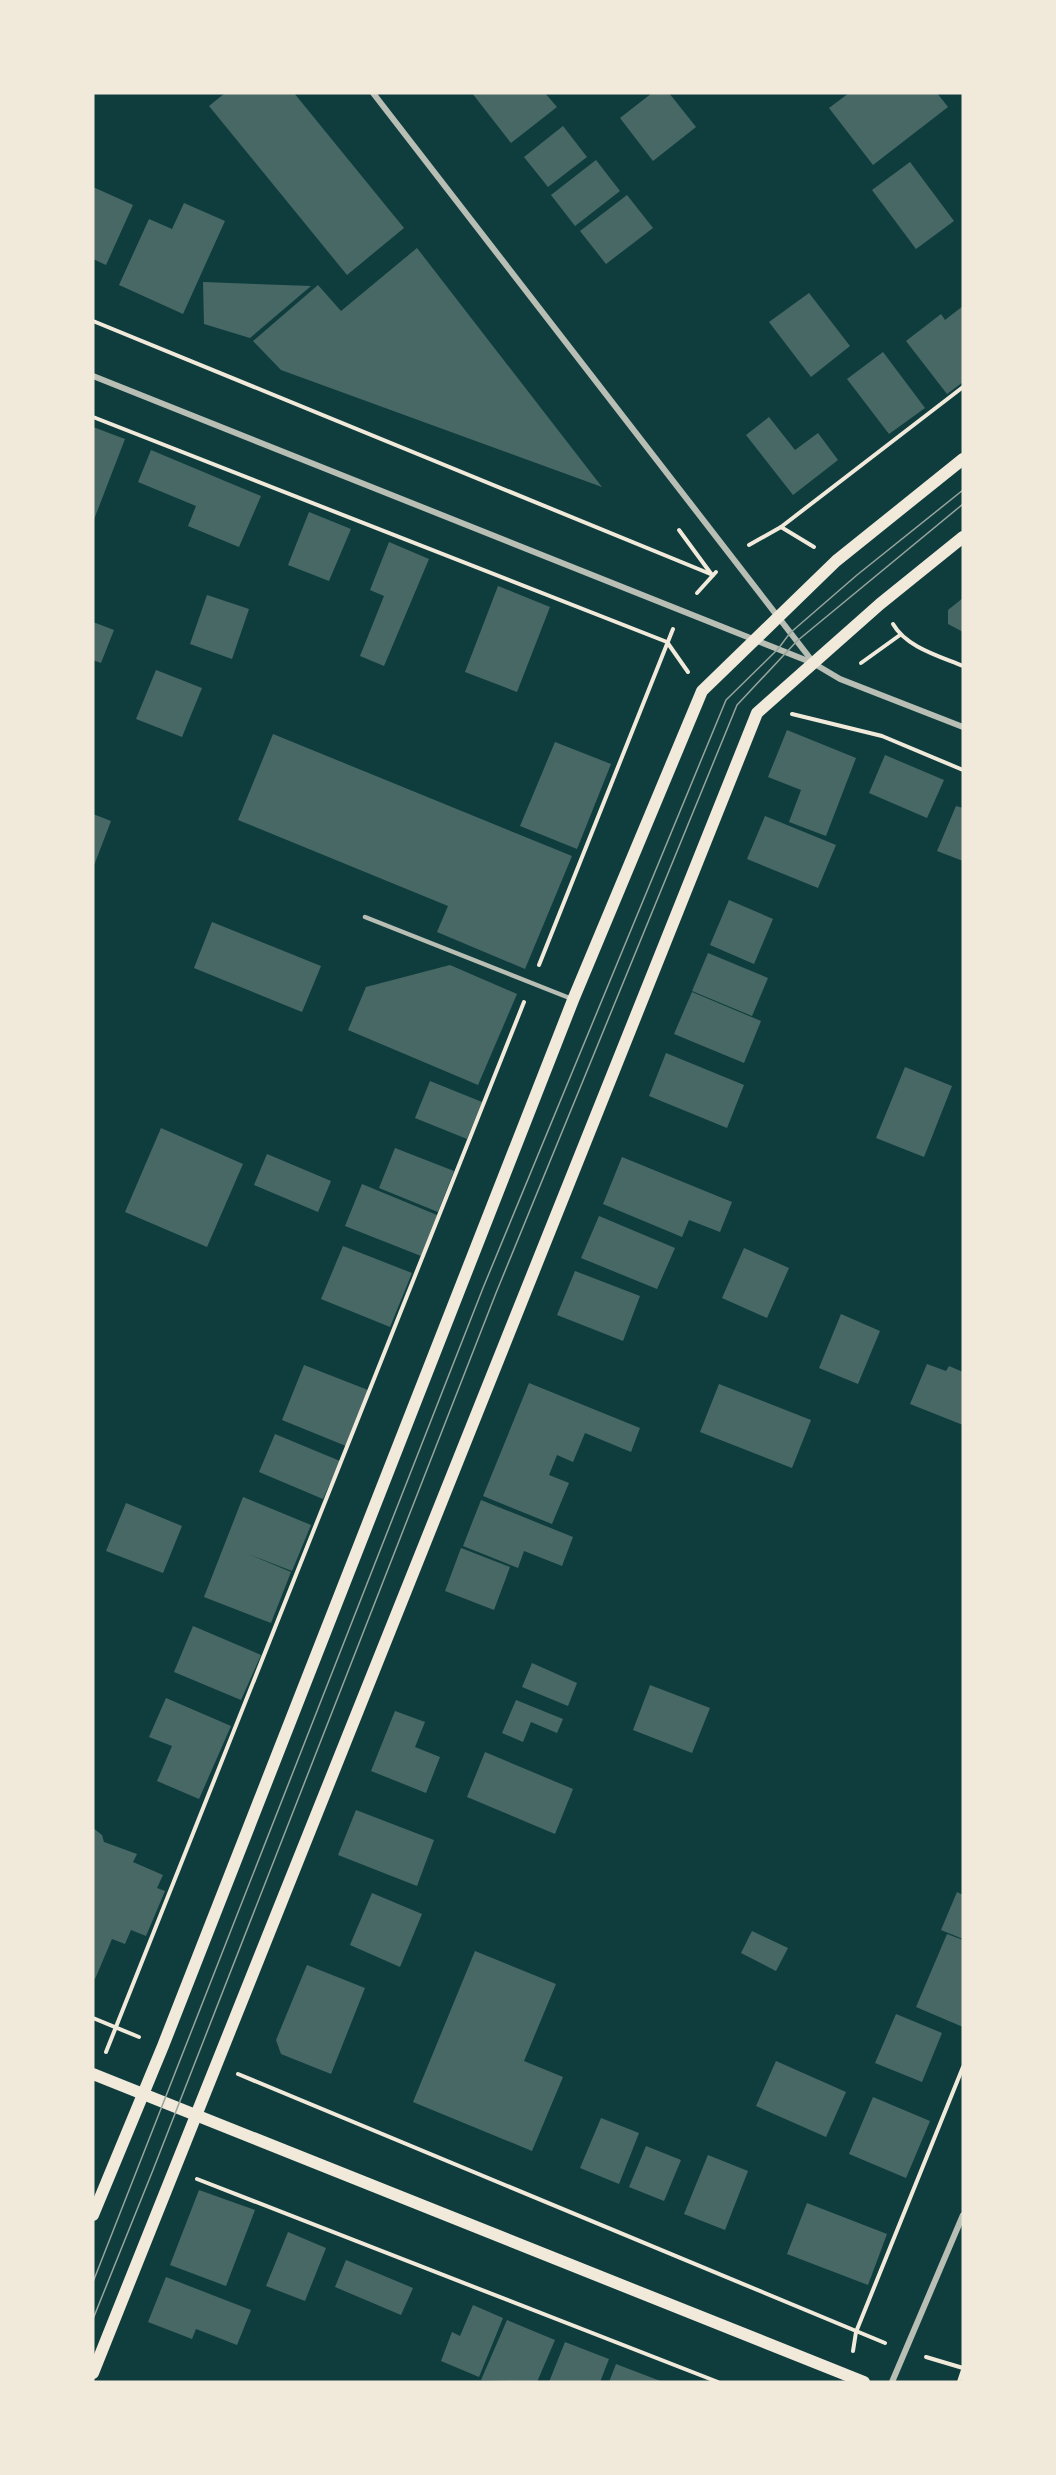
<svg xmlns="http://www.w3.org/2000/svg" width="1056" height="2475" font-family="Literata,serif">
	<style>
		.building { fill: #486865 }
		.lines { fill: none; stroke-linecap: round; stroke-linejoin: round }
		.path { stroke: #f1e9da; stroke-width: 4 }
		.service { stroke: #b8beb3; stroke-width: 4.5 }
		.minor { stroke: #b8beb3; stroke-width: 6 }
		.secondary { stroke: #f1e9da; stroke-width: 12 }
		.tram { stroke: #97a49c; stroke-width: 1.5 }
	</style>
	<rect width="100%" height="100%" fill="#0f3d3e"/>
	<g class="building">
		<path d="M225 93H294L404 228 347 275 209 106Z"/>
		<path d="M472 93H545L557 107 511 143Z"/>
		<path d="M652 93H669L696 127 653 161 620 118Z"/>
		<path d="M849 93H937L948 107 873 165 829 108Z"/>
		<path d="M563 126 587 157 548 187 524 157Z"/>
		<path d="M596 160 620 191 575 226 551 195Z"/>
		<path d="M910 162 954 221 916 249 872 190Z"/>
		<path d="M93 187 133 205 106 265 93 259Z"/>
		<path d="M627 195 653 228 606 264 580 231Z"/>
		<path d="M184 203 225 221 183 314 119 285 149 219 172 229Z"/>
		<path d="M417 248 602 487 281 370 253 341 318 285 341 311Z"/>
		<path d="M203 282 311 286 250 338 204 324Z"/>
		<path d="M809 293 850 346 811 377 769 322Z"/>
		<path d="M963 306V382L947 394 906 341 941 314 945 320Z"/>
		<path d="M883 352 925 408 889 434 847 379Z"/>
		<path d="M769 417 795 450 818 433 838 460 793 495 746 435Z"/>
		<path d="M93 427 125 439 93 522Z"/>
		<path d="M151 450 261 496 239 547 188 526 196 506 138 482Z"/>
		<path d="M309 512 351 529 329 581 288 565Z"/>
		<path d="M389 542 429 559 384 666 360 656 384 596 370 590Z"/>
		<path d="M498 586 550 607 517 692 465 672Z"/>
		<path d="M207 595 249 609 232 659 190 644Z"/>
		<path d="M963 598V632L948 624V610Z"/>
		<path d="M93 622 114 630 101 663 93 660Z"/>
		<path d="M156 670 202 688 182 737 136 719Z"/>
		<path d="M787 730 856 758 826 836 789 822 801 790 768 777Z"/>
		<path d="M273 734 572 856 525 969 437 932 448 906 238 820Z"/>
		<path d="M555 742 611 764 577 849 520 826Z"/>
		<path d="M885 755 944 780 927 818 869 793Z"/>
		<path d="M956 806 963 808V861L937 851Z"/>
		<path d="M93 814 111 821 93 868Z"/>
		<path d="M765 816 836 845 818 888 747 859Z"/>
		<path d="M729 900 773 919 754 964 710 945Z"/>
		<path d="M212 922 321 966 302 1012 194 968Z"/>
		<path d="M708 953 768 978 752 1016 692 991Z"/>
		<path d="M450 965 517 994 478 1085 348 1030 366 987Z"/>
		<path d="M692 992 761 1021 744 1063 674 1034Z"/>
		<path d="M666 1053 744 1085 727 1128 649 1096Z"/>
		<path d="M905 1067 952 1086 924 1157 876 1138Z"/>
		<path d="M430 1081 482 1102 467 1139 415 1118Z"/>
		<path d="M161 1128 243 1164 207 1247 125 1212Z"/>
		<path d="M395 1148 454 1171 438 1212 379 1188Z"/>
		<path d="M267 1154 331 1181 318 1212 254 1185Z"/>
		<path d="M622 1157 732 1202 720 1232 689 1220 682 1237 603 1204Z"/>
		<path d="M362 1184 437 1215 421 1256 345 1226Z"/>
		<path d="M599 1216 675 1248 657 1289 581 1258Z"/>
		<path d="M343 1246 412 1273 390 1327 321 1299Z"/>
		<path d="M744 1248 789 1268 767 1318 722 1298Z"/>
		<path d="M575 1271 640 1296 623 1341 557 1315Z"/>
		<path d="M841 1314 880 1331 858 1384 819 1368Z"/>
		<path d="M927 1364 946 1371 949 1366 963 1372V1425L910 1404Z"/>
		<path d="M304 1365 368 1390 346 1446 282 1420Z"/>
		<path d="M529 1383 640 1428 631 1452 585 1433 573 1462 557 1455 549 1475 569 1483 552 1524 483 1496Z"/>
		<path d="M719 1384 811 1420 792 1468 700 1432Z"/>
		<path d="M275 1434 340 1461 323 1499 259 1472Z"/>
		<path d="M243 1497 311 1525 292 1571 248 1554 291 1572 271 1623 204 1597Z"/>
		<path d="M481 1500 573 1537 562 1566 524 1551 518 1568 463 1546Z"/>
		<path d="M126 1503 182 1526 163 1573 106 1551Z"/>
		<path d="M461 1548 510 1567 494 1610 445 1591Z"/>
		<path d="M193 1626 261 1655 241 1700 174 1672Z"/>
		<path d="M532 1663 577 1683 568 1706 522 1687Z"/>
		<path d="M650 1685 710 1708 692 1753 633 1730Z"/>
		<path d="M166 1698 231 1726 199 1799 157 1781 172 1746 149 1737Z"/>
		<path d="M516 1700 563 1719 557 1733 531 1722 523 1742 502 1733Z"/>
		<path d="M395 1711 425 1722 415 1747 440 1757 426 1793 371 1771Z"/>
		<path d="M485 1752 573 1789 555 1834 467 1797Z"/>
		<path d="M356 1810 434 1840 417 1886 338 1855Z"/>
		<path d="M93 1828 102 1835 104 1842 137 1854 133 1862 163 1875 157 1888 165 1891 146 1936 131 1930 125 1944 112 1939 95 1979 93 1978Z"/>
		<path d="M957 1892 963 1895V1939L941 1930Z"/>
		<path d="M372 1893 422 1914 400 1967 350 1945Z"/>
		<path d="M752 1931 788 1948 776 1971 741 1953Z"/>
		<path d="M947 1934 963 1940V2027L916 2007Z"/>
		<path d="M475 1951 556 1984 524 2061 563 2077 532 2151 413 2102Z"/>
		<path d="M307 1965 365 1988 331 2074 281 2054 276 2040Z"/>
		<path d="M896 2014 942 2033 922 2082 875 2063Z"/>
		<path d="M776 2061 846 2092 826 2137 756 2106Z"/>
		<path d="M873 2097 930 2121 906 2178 849 2154Z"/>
		<path d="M601 2118 639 2133 619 2184 580 2168Z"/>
		<path d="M646 2146 681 2160 664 2201 629 2187Z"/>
		<path d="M708 2155 748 2171 725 2230 684 2214Z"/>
		<path d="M199 2190 255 2210 226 2286 170 2265Z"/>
		<path d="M807 2203 887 2234 868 2285 787 2254Z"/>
		<path d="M288 2232 326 2248 305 2301 266 2286Z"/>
		<path d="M346 2260 413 2288 401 2315 335 2287Z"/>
		<path d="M166 2277 251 2310 237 2345 196 2329 192 2339 148 2322Z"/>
		<path d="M473 2305 503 2318 479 2377 441 2361 452 2332 460 2336Z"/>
		<path d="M507 2320 555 2340 537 2382 481 2380Z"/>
		<path d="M565 2342 609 2359 600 2382H549Z"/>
		<path d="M616 2364 663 2382H609Z"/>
	</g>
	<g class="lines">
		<g class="path">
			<path d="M93 321 713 575"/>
			<path d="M93 417 667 642 688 672"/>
			<path d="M781 527 814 547"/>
			<path d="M679 530 712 575"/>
			<path d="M749 545 781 527 963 387"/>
			<path d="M697 593 716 572"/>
			<path d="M893 624C906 647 939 656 963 666"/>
			<path d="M861 663 900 635"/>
			<path d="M792 714 882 736 963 770"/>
			<path d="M539 965 673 629"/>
			<path d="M93 2018 139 2037"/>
			<path d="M106 2052 524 1002"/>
			<path d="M238 2074 885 2343"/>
			<path d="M197 2179 718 2382"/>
			<path d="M853 2351 856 2332 963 2067"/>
			<path d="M926 2357 963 2368"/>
			<path d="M959 2382 963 2370"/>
		</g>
		<path class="service" d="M365 917 572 999"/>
		<g class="minor">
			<path d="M373 93 813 662"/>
			<path d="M93 376 813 663 840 679 963 727"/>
			<path d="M892 2382 963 2215"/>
		</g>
		<g class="secondary">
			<path d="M93 2074 864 2382"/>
			<path d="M93 2215 163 2046 573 1000 702 691 836 561 963 459"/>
			<path d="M93 2373 757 713 880 604 963 537"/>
		</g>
		<g class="tram">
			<path d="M93 2282 483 1288 726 700 778 649 790 633 857 575 963 490"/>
			<path d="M93 2319 153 2170 496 1293 737 705 797 641 963 504"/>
		</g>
	</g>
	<rect width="1056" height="2475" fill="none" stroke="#f1e9da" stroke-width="189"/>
</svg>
